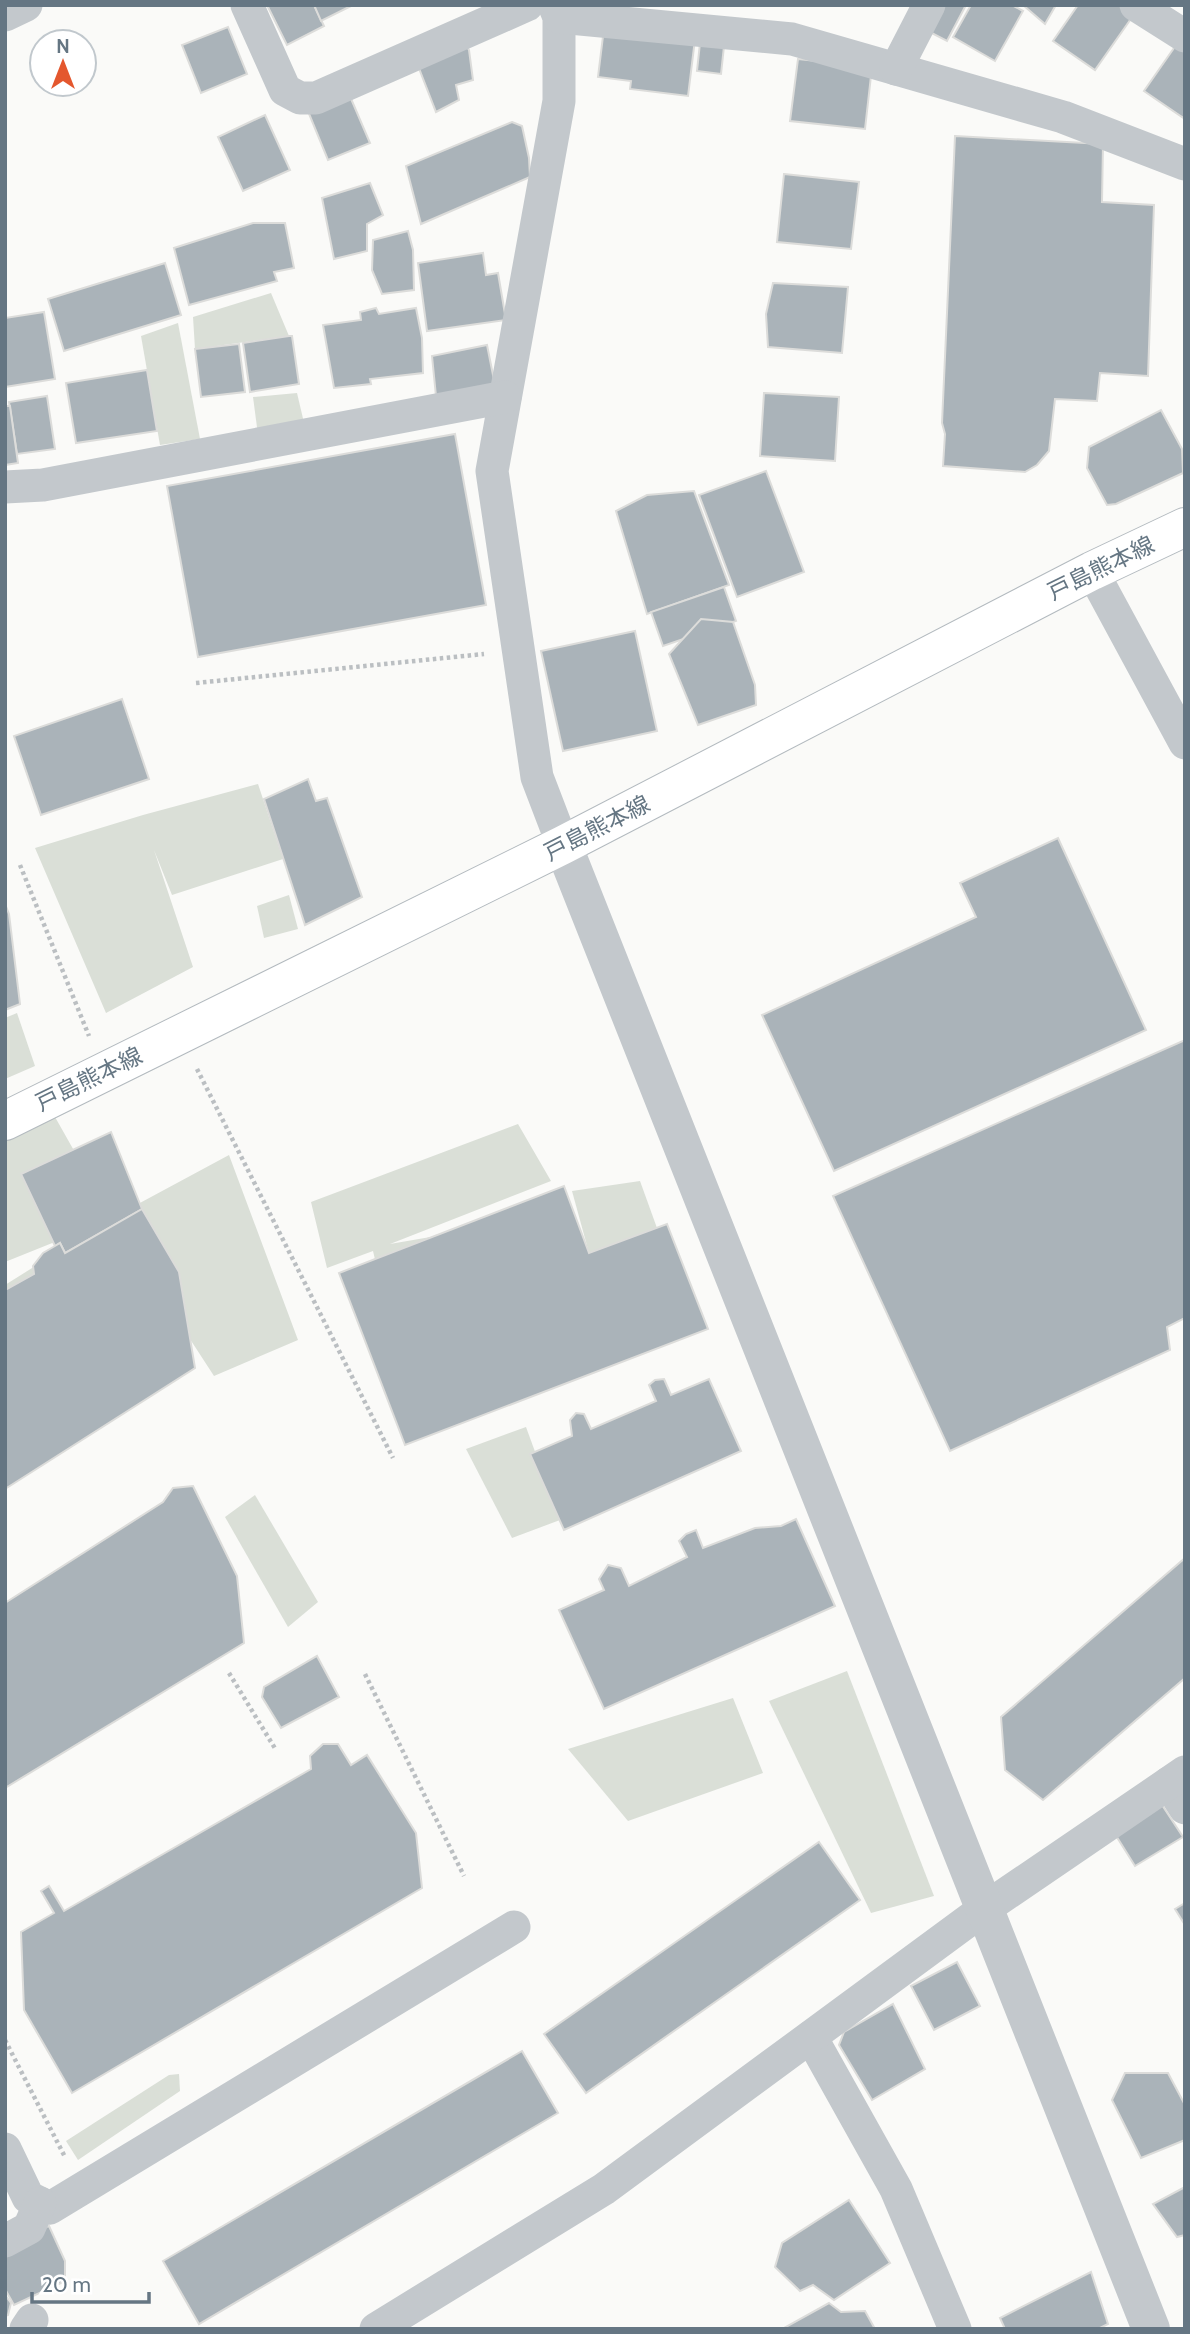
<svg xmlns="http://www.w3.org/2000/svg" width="1190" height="2334" font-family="Cabin,'Noto Sans JP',sans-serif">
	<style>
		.green { fill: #dadfd7 }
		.building { fill: #aab3b9; stroke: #dcdcda; stroke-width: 2 }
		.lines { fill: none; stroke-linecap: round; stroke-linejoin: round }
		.secondary-casing { stroke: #b3babf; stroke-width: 40 }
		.path { stroke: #bbbfc2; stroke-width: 4.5; stroke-dasharray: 3.5 3.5; stroke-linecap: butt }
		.minor { stroke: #c3c8cc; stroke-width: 33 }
		.tertiary { stroke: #c3c8cc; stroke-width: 38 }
		.secondary { stroke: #fff; stroke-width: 38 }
		.labels { text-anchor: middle; stroke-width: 7; stroke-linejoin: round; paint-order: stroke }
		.street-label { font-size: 23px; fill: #657683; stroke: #fff }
	</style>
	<rect width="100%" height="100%" fill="#fafaf8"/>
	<g class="green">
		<path d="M271 293 289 336 195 349 193 317Z"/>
		<path d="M178 323 200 439 160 445 141 336Z"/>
		<path d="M297 393 305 427 258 435 253 397Z"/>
		<path d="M258 784 283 859 172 895 154 850 193 967 106 1013 35 848 143 815Z"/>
		<path d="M289 895 298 929 264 938 257 906Z"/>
		<path d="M17 1013 35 1066 5 1079V1018Z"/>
		<path d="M46 1101 112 1218 229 1155 298 1340 214 1376 149 1276 5 1365V1285L107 1221 5 1262V1124Z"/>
		<path d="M518 1124 551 1181 390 1244 541 1218 409 1403 373 1251 327 1268 311 1202Z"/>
		<path d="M640 1181 657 1228 589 1253 572 1191Z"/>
		<path d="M526 1427 560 1520 512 1538 466 1449Z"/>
		<path d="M255 1495 318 1602 288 1627 225 1517Z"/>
		<path d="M847 1671 934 1896 871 1913 769 1701Z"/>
		<path d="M733 1698 763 1773 628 1821 568 1749Z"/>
		<path d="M179 2074 180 2091 78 2160 66 2141 169 2075Z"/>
	</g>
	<g class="building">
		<path d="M267 5H314L324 26 287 45Z"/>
		<path d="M314 5H353L321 21Z"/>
		<path d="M934 5H966L947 41 922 28Z"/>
		<path d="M971 5H1012L1023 11 995 61 953 37Z"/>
		<path d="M1023 5H1056L1045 24Z"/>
		<path d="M1078 5H1125L1135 13 1095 70 1053 41Z"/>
		<path d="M228 27 247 74 201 93 182 45Z"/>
		<path d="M604 28 695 39 688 96 630 89 631 81 598 77Z"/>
		<path d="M461 37 469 50 473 80 456 85 459 100 436 112 415 58Z"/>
		<path d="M1181 38 1185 40V119L1144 91Z"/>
		<path d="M700 43 724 46 721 74 697 71Z"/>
		<path d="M798 59 872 67 865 129 790 121Z"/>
		<path d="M346 87 370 143 328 160 305 104Z"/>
		<path d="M265 115 290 170 243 191 218 137Z"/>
		<path d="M512 122 522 126 529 158 530 177 421 224 406 166Z"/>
		<path d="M955 136 1103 144 1102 202 1154 205 1148 376 1100 373 1097 401 1055 399 1049 451 1037 465 1025 472 943 466 945 434 942 423Z"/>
		<path d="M784 174 859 182 851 249 777 242Z"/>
		<path d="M370 183 383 215 367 224V251L334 259 322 198Z"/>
		<path d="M253 223H285L294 268 274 272 277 281 189 305 174 248Z"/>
		<path d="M408 231 413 250 414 290 382 294 372 270 373 240Z"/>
		<path d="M483 253 486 275 498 273 506 320 427 331 418 263Z"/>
		<path d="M165 263 181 315 64 351 48 299Z"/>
		<path d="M773 283 848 287 842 353 768 347 766 314Z"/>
		<path d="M376 308 379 314 416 308 422 338 423 373 370 379 371 384 334 388 323 325 361 320 360 312Z"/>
		<path d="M44 312 55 379 5 387V318Z"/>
		<path d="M289 336H292L299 384 250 392 243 343Z"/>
		<path d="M239 344 245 392 201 397 195 349Z"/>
		<path d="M487 345 497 395 437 406 432 356Z"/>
		<path d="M147 370 157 431 76 443 66 383Z"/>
		<path d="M764 393 839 397 835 461 760 456Z"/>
		<path d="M47 396 55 449 17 454 9 402Z"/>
		<path d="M5 406H10L18 463 5 465Z"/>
		<path d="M1161 410 1182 449 1183 473 1116 504 1107 505 1087 468 1089 447Z"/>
		<path d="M455 434 486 605 198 657 167 486Z"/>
		<path d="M766 471 804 572 737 597 699 495Z"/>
		<path d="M694 491 729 585 647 614 616 511 647 495Z"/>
		<path d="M724 587 736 621 663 646 651 612Z"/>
		<path d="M701 619 733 622 755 685 756 705 698 725 669 654Z"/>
		<path d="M635 631 657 731 563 751 541 651Z"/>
		<path d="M122 699 149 779 41 815 14 736Z"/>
		<path d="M308 779 316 801 327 798 362 897 305 925 264 799Z"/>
		<path d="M1058 838 1146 1030 834 1171 762 1015 976 917 960 883Z"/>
		<path d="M5 904 9 914 20 1004 5 1010Z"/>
		<path d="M1185 1040V1318L1167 1327 1170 1350 950 1451 833 1196Z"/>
		<path d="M111 1132 142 1209 65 1253 60 1243 55 1246 21 1174Z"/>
		<path d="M564 1186 589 1253 667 1224 708 1329 405 1445 339 1273Z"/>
		<path d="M142 1209 179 1272 195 1368 5 1489V1290L34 1274 33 1266 43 1253 55 1246 60 1243 65 1253Z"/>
		<path d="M664 1379 671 1395 709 1379 741 1451 564 1530 530 1454 572 1436 570 1420 576 1413 584 1414 591 1429 656 1401 649 1385 655 1380Z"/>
		<path d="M193 1486 237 1576 244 1643 5 1788V1603L163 1502 173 1488Z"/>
		<path d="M796 1519 835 1606 604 1709 559 1610 604 1590 599 1579 608 1565 621 1568 629 1586 687 1557 679 1541 686 1534 696 1530 703 1548 755 1528 781 1526Z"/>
		<path d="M1185 1558V1678L1043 1800 1005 1770 1001 1717Z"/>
		<path d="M317 1656 339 1697 281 1728 262 1697 264 1687Z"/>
		<path d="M323 1744H338L351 1765 367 1755 416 1833 422 1888 72 2093 24 2010 21 1932 54 1913 41 1891 49 1886 64 1911 311 1769 310 1756Z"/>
		<path d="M1162 1805 1183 1837 1135 1866 1115 1834Z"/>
		<path d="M819 1842 860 1900 586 2093 544 2034Z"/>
		<path d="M1185 1903V1925L1175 1909Z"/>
		<path d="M957 1962 980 2006 934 2030 911 1986Z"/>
		<path d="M893 2004 925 2069 872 2100 839 2045 844 2032Z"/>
		<path d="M522 2051 558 2113 199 2324 163 2261Z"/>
		<path d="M1125 2073H1168L1185 2105V2140L1141 2158 1112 2100Z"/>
		<path d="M1185 2187V2235L1177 2237 1153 2204Z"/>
		<path d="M849 2200 890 2263 834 2300 813 2285 800 2291 775 2267 782 2243Z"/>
		<path d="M49 2226 65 2261V2281L14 2305 5 2289V2252L22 2235Z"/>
		<path d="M1091 2272 1108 2324 1098 2329H1005L1000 2318Z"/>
		<path d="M5 2295 11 2303 8 2315 5 2316Z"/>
		<path d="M829 2303 841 2312 865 2311 875 2329H782Z"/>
	</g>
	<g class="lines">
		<g class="secondary-casing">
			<path id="secondary" d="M5 1121 563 845 1092 571 1185 527"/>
		</g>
		<g class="path">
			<path d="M196 683 484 654"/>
			<path d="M20 865 89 1036"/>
			<path d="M197 1069 393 1458"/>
			<path d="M229 1673 276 1750"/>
			<path d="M365 1674 464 1876"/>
			<path d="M5 2040 65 2157"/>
		</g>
		<g class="minor">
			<path d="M247 5 285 90 300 98H316L527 5"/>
			<path d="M554 5 559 17V101L492 471 537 777 563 845"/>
			<path d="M1136 5 1185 36"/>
			<path d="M5 15 26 5"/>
			<path d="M559 17 792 39 1063 117 1185 164"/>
			<path d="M896 69 929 5"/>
			<path d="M5 487 43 485 505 397"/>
			<path d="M1092 571 1185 743"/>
			<path d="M1169 1783 1185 1808"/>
			<path d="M811 2037 896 2189 955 2329"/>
			<path d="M5 2149 28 2197 50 2208 514 1927"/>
			<path d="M5 2241 29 2228 40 2203"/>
			<path d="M26 2329 32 2320"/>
			<path d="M376 2329 604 2189 984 1909 1185 1772"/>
		</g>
		<path class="tertiary" d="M563 845 1151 2329"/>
		<use href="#secondary" class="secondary"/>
	</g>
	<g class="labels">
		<g class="street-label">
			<text transform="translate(1101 568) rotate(-26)" y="8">戸島熊本線</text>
			<text transform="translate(597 828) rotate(-27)" y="8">戸島熊本線</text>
			<text transform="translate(89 1079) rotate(-26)" y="8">戸島熊本線</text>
		</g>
	</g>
	<rect width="1190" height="2334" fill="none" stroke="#657683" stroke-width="14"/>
	<g transform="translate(63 63)"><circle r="33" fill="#ffffff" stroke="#c1c8cd" stroke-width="2"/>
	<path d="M0-5L12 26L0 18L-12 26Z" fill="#e4572e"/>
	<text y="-10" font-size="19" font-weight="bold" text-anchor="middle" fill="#657683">N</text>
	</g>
	<path d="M32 2292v10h117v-10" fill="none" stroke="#657683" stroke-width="3.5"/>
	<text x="42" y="2292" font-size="21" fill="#657683" stroke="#ffffff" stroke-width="5" paint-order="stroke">20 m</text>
</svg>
